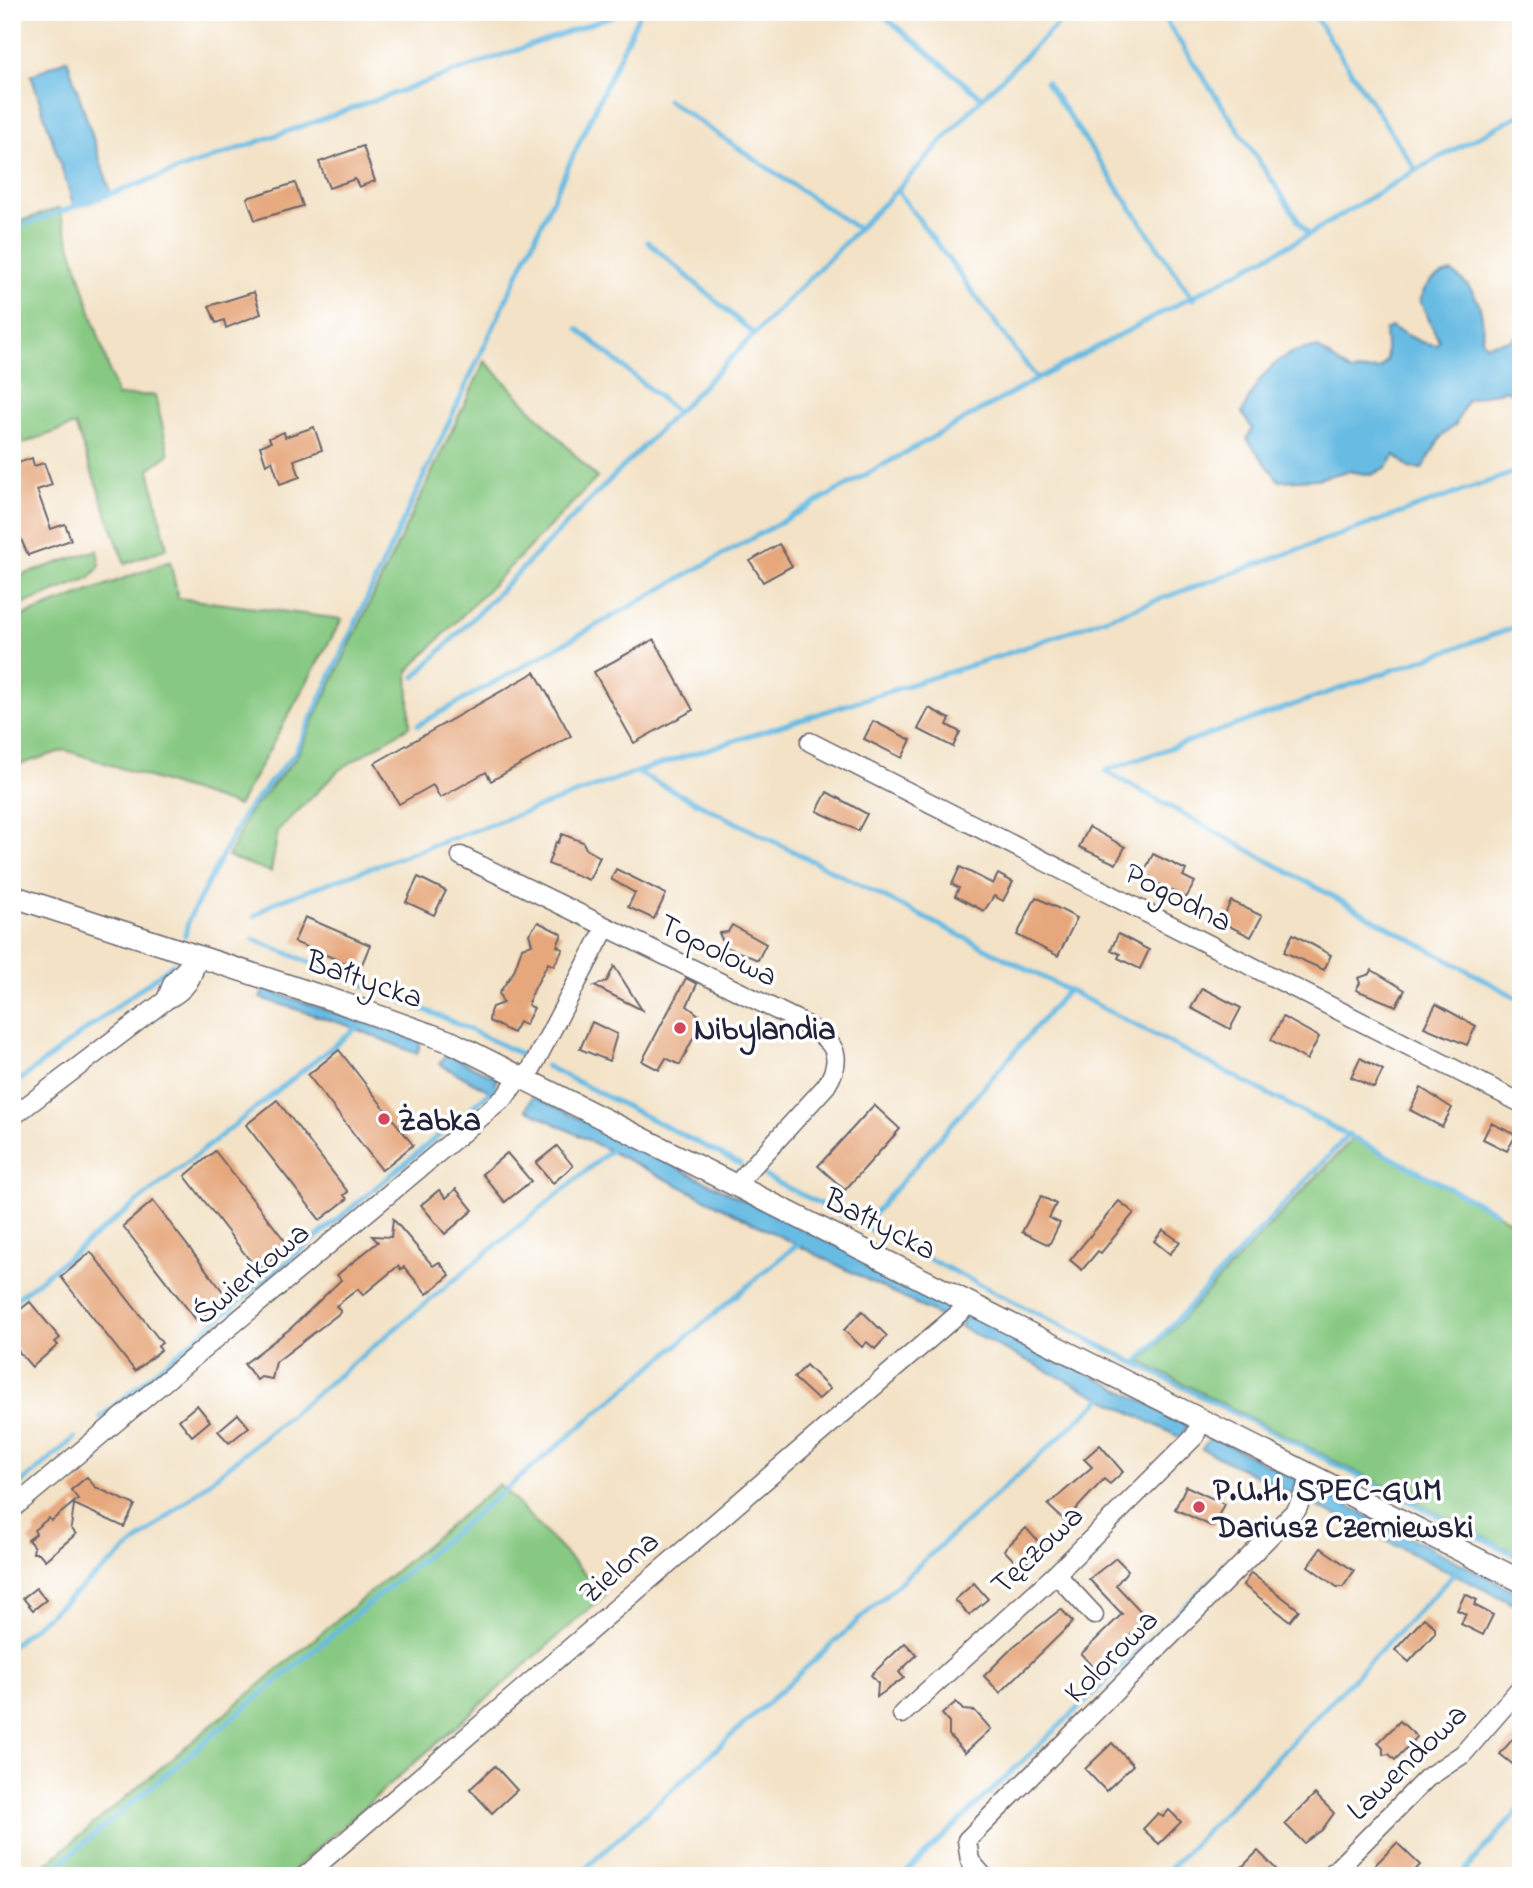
<svg xmlns="http://www.w3.org/2000/svg" width="1533" height="1888" font-family="'Indie Flower',sans-serif">
	<style>
		.green { fill: #87c982; stroke: #54765e; stroke-width: 2 }
		.water { fill: #67bbe3; stroke: #446e8f; stroke-width: 2 }
		.lines { fill: none; stroke-linecap: round; stroke-linejoin: round }
		.stream { stroke: #67bbe3; stroke-width: 5 }
		.building { fill: #e6a77d }
		.minor-casing { stroke: #6b656c; stroke-width: 21 }
		.major-casing { stroke: #6b656c; stroke-width: 24 }
		.minor { stroke: #fff; stroke-width: 18 }
		.major { stroke: #fff; stroke-width: 21 }
		.poi-dot { fill: #d1495b; stroke: #fff; stroke-width: 2.5 }
		.labels { text-anchor: middle; stroke-width: 7; stroke-linejoin: round; paint-order: stroke }
		.street-label { font-size: 32px; fill: #22223b; stroke: #fff }
		.poi-label { font-size: 32px; font-weight: bold; fill: #22223b; stroke: #fff; text-anchor: start }
	</style>
	<rect width="100%" height="100%" fill="#fff"/>
	<filter id="ink" filterUnits="userSpaceOnUse"><feTurbulence type="fractalNoise" baseFrequency=".0143" numOctaves="2"/><feDisplacementMap in="SourceGraphic" scale="14" xChannelSelector="R" yChannelSelector="G"/><feConvolveMatrix kernelMatrix="1 2 1 2 8 2 1 2 1" color-interpolation-filters="sRGB"/></filter>
	<filter id="wash" filterUnits="userSpaceOnUse"><feTurbulence type="fractalNoise" baseFrequency=".00686" numOctaves="4" result="noise"/><feDisplacementMap in="SourceGraphic" scale="28" xChannelSelector="R" yChannelSelector="G"/><feGaussianBlur stdDeviation="1.57" result="paint"/><feColorMatrix in="noise" values="0 0 0 0 0 0 0 0 0 0 0 0 0 0 0 0 0 1.4 0 .05"/><feComposite in="paint" operator="in"/></filter>
	<g filter="url(#wash)">
		<rect width="100%" height="100%" fill="#f3e2c6"/>
		<g class="green">
			<path d="M59 208 117 396 155 395 169 454 149 469 167 548 125 564 75 425 12 447V224Z"/>
			<path d="M485 361 597 478 408 671 410 726 339 770 278 831 271 872 228 857 248 814 296 758Z"/>
			<path d="M97 550 100 566 90 578 12 608V578Z"/>
			<path d="M170 561 178 598 342 619 238 806 65 750 12 767V620Z"/>
			<path d="M1353 1138 1521 1226V1556L1141 1362Z"/>
			<path d="M499 1484 605 1595 286 1876H32Z"/>
		</g>
		<g class="water">
			<path d="M67 59 111 193 74 206 31 75Z"/>
			<path d="M1452 272C1477 289 1485 309 1482 339L1486 345 1511 340 1521 331V397L1505 390 1467 400 1456 424 1441 437 1422 469 1409 468 1395 455 1387 467 1371 475 1348 471 1317 479 1279 481 1247 439 1252 428 1242 413C1256 380 1279 347 1318 348L1351 372 1380 369 1387 360 1385 331 1391 327 1421 342 1436 345 1439 341 1420 301C1425 283 1433 276 1452 272Z"/>
			<path d="M264 989 421 1042 417 1054 349 1026 260 998Z"/>
			<path d="M446 1054 497 1078 493 1093 439 1064Z"/>
			<path d="M533 1096 954 1304 945 1319 526 1109Z"/>
			<path d="M973 1314 1187 1424 1181 1438 960 1327 965 1317Z"/>
			<path d="M1211 1436 1521 1594V1608L1202 1449Z"/>
		</g>
		<g class="lines">
			<g class="stream">
				<path d="M879 12 982 98"/>
				<path d="M1160 12 1308 235"/>
				<path d="M1312 12 1416 170"/>
				<path d="M1046 82 1193 299"/>
				<path d="M667 100 858 229"/>
				<path d="M12 229 624 12"/>
				<path d="M648 242 754 334"/>
				<path d="M578 329 677 412"/>
				<path d="M1037 379 897 190 982 98 1070 12"/>
				<path d="M1521 625 1105 771 1521 1000"/>
				<path d="M415 677 897 190"/>
				<path d="M418 725 1037 379 1308 235 1416 170 1521 114"/>
				<path d="M636 772 1068 990 1496 1212"/>
				<path d="M255 916 273 903 636 772 1009 653 1521 470"/>
				<path d="M185 935 189 919 245 812 295 753 640 12"/>
				<path d="M253 939 449 1020 525 1056"/>
				<path d="M546 1066 740 1164"/>
				<path d="M12 1086 173 964"/>
				<path d="M765 1176 1521 1558"/>
				<path d="M864 1225 1068 990"/>
				<path d="M1520 1226 1521 1227"/>
				<path d="M12 1302 360 1025"/>
				<path d="M1137 1363 1349 1134"/>
				<path d="M100 1418 495 1088"/>
				<path d="M12 1491 75 1438"/>
				<path d="M12 1645 615 1147"/>
				<path d="M45 1876 800 1242"/>
				<path d="M577 1876 1107 1394"/>
				<path d="M902 1876 1249 1545"/>
				<path d="M1163 1876 1456 1572"/>
				<path d="M1460 1876 1521 1808"/>
			</g>
		</g>
		<g id="blocks">
			<g class="building">
				<path d="M363 146 375 181 359 187 355 179 329 188 319 162Z"/>
				<path d="M295 183 303 206 255 220 247 198Z"/>
				<path d="M254 292 261 314 226 328 224 320 216 323 209 306Z"/>
				<path d="M314 427 322 450 294 460 300 477 280 484 272 461 266 464 260 446 271 442 269 438 284 432 285 437Z"/>
				<path d="M32 458 34 466 44 463 52 485 37 490 51 529 65 524 71 540 28 555 12 519V465Z"/>
				<path d="M779 544 792 566 763 582 750 561Z"/>
				<path d="M654 639 693 710 634 743 594 672Z"/>
				<path d="M535 672 571 736 491 781 486 772 440 798 433 785 399 804 375 763Z"/>
				<path d="M929 708 950 719 947 725 960 732 953 747 918 729Z"/>
				<path d="M873 721 911 740 902 758 864 739Z"/>
				<path d="M827 792 867 814 858 831 817 811Z"/>
				<path d="M1089 827 1125 847 1116 864 1079 847Z"/>
				<path d="M562 834 583 842 586 849 600 857 589 880 548 864 556 842 558 843Z"/>
				<path d="M1153 854 1186 870 1183 876 1195 882 1186 898 1142 876Z"/>
				<path d="M960 867 993 884 998 874 1013 882 1003 901 994 896 984 911 955 896 959 888 952 884Z"/>
				<path d="M616 869 666 894 654 919 628 907 635 893 611 879Z"/>
				<path d="M418 877 446 891 434 915 406 902Z"/>
				<path d="M1036 897 1077 918 1058 956 1017 935Z"/>
				<path d="M1231 901 1262 916 1251 937 1221 922Z"/>
				<path d="M305 917 370 945 360 969 294 942Z"/>
				<path d="M538 922 562 934 557 946 563 949 554 966 548 963 532 993 528 1005 534 1008 525 1025 519 1022 513 1033 489 1021 490 1012 492 1007 503 1003 499 993 514 971 522 948 532 944 529 934Z"/>
				<path d="M732 925 766 944 758 960 721 945 723 942 719 933 728 932Z"/>
				<path d="M1118 934 1149 950 1140 969 1118 958 1120 954 1111 950Z"/>
				<path d="M1293 934 1331 955 1324 970 1284 952Z"/>
				<path d="M614 966 642 1010 594 986 607 981Z"/>
				<path d="M1372 970 1405 990 1396 1006 1356 990 1360 983 1358 978 1370 974Z"/>
				<path d="M686 978 697 984 687 1006 703 1018 680 1065 666 1058 659 1070 642 1061Z"/>
				<path d="M1202 988 1241 1008 1230 1029 1191 1008Z"/>
				<path d="M1436 1004 1476 1026 1467 1045 1424 1027Z"/>
				<path d="M1283 1017 1319 1037 1307 1060 1271 1040Z"/>
				<path d="M592 1022 617 1034 609 1061 580 1049Z"/>
				<path d="M339 1050 413 1145 382 1170 308 1075Z"/>
				<path d="M1360 1058 1383 1070 1374 1088 1351 1077Z"/>
				<path d="M1421 1088 1452 1108 1442 1127 1410 1110Z"/>
				<path d="M277 1100 348 1192 344 1195 347 1199 320 1220 246 1125Z"/>
				<path d="M874 1105 900 1129 845 1190 818 1166Z"/>
				<path d="M1491 1123 1516 1135 1507 1151 1483 1139Z"/>
				<path d="M557 1146 573 1166 553 1183 536 1163Z"/>
				<path d="M215 1151 286 1242 282 1245 285 1249 258 1271 185 1176Z"/>
				<path d="M507 1153 531 1181 505 1202 482 1174Z"/>
				<path d="M456 1189 473 1210 445 1234 421 1205 439 1190 446 1198Z"/>
				<path d="M1041 1196 1056 1204 1049 1218 1060 1223 1049 1245 1022 1232Z"/>
				<path d="M153 1201 224 1293 220 1296 223 1299 197 1321 123 1226Z"/>
				<path d="M1119 1201 1134 1213 1101 1253 1098 1251 1082 1270 1070 1260Z"/>
				<path d="M393 1219 433 1266 439 1262 450 1275 427 1294 404 1267 401 1270 398 1266 363 1295 358 1289 336 1306 341 1312 276 1362 272 1379 261 1377 257 1380 244 1364 291 1328 341 1280 337 1275 378 1242 372 1236 391 1237Z"/>
				<path d="M1163 1230 1180 1242 1170 1254 1154 1241Z"/>
				<path d="M91 1252 162 1343 158 1346 161 1350 135 1371 61 1277Z"/>
				<path d="M30 1302 60 1338 55 1342 58 1345 32 1367 12 1344V1316Z"/>
				<path d="M862 1311 887 1336 875 1349 867 1342 862 1347 844 1330Z"/>
				<path d="M806 1365 830 1389 818 1400 794 1378Z"/>
				<path d="M197 1405 210 1421 192 1436 179 1420Z"/>
				<path d="M238 1414 249 1427 229 1443 218 1431Z"/>
				<path d="M1100 1445 1123 1472 1110 1484 1104 1479 1065 1521 1048 1505 1092 1467 1084 1459Z"/>
				<path d="M87 1477 95 1487 135 1505 124 1527 74 1504 71 1528 76 1534 45 1560 39 1553H33L34 1547 28 1540 36 1534 34 1530 49 1518 51 1521 78 1499 71 1490Z"/>
				<path d="M1186 1486 1224 1504 1213 1527 1175 1509Z"/>
				<path d="M1026 1528 1043 1547 1021 1568 1004 1550Z"/>
				<path d="M1321 1548 1354 1571 1343 1587H1337L1308 1566Z"/>
				<path d="M1116 1558 1128 1570 1116 1585 1148 1619 1095 1669 1081 1654 1122 1614 1089 1579Z"/>
				<path d="M1251 1573 1299 1610 1290 1621 1243 1585Z"/>
				<path d="M974 1583 988 1599 969 1615 955 1600Z"/>
				<path d="M36 1588 46 1600 33 1610 23 1598Z"/>
				<path d="M1465 1594 1477 1600 1474 1605 1493 1615 1483 1635 1461 1624 1466 1614 1457 1610Z"/>
				<path d="M1061 1609 1073 1622 1000 1693 984 1676 1014 1646Z"/>
				<path d="M1424 1618 1435 1627V1633L1409 1662 1395 1650Z"/>
				<path d="M905 1643 917 1655 899 1672 904 1678 877 1697 878 1683 871 1675Z"/>
				<path d="M956 1702 963 1710 975 1711 991 1729 965 1753 949 1735V1722L942 1714Z"/>
				<path d="M1400 1721 1417 1737 1395 1760 1389 1754 1383 1755V1748L1378 1743Z"/>
				<path d="M1521 1729V1771L1500 1754Z"/>
				<path d="M1112 1743 1133 1765 1106 1791 1085 1769Z"/>
				<path d="M495 1766 517 1790 492 1813 470 1789Z"/>
				<path d="M1315 1794 1334 1813 1322 1830 1304 1843 1285 1824Z"/>
				<path d="M1169 1810 1181 1822 1159 1844 1143 1829 1158 1813 1163 1817Z"/>
				<path d="M1397 1843 1420 1865 1410 1876H1382L1373 1867Z"/>
				<path d="M1258 1851 1276 1869 1269 1876H1233Z"/>
			</g>
		</g>
	</g>
	<g filter="url(#ink)">
		<use href="#blocks" fill-opacity="0" stroke="#6b656c" stroke-width="2"/>
		<g class="lines">
			<g class="minor-casing">
				<g id="minor">
					<path d="M810 742 1521 1103"/>
					<path d="M461 856 795 1019C826 1037 850 1049 826 1086L743 1177 739 1186"/>
					<path d="M166 1000 173 982 196 958"/>
					<path d="M526 1079 606 927"/>
					<path d="M12 1117 166 1000C188 989 192 979 198 956"/>
					<path d="M12 1509 505 1097 520 1076"/>
					<path d="M1056 1574 1094 1615"/>
					<path d="M902 1714 1056 1574 1195 1436 1201 1420"/>
					<path d="M305 1876 971 1303"/>
					<path d="M983 1876 970 1861 967 1840 1297 1509 1312 1475"/>
					<path d="M1330 1876 1427 1778 1463 1754 1521 1687"/>
				</g>
			</g>
			<g class="major-casing">
				<path id="major" d="M12 896 342 1003 451 1042 1521 1581"/>
			</g>
			<use href="#minor" class="minor"/>
			<use href="#major" class="major"/>
		</g>
	</g>
	<g class="poi-dot">
		<circle cx="680" cy="1028" r="7"/>
		<circle cx="384" cy="1119" r="7"/>
		<circle cx="1199" cy="1507" r="7"/>
	</g>
	<g class="labels">
		<g class="street-label">
			<text transform="translate(1179 896) rotate(27)" y="11">Pogodna</text>
			<text transform="translate(719 949) rotate(26)" y="11">Topolowa</text>
			<text transform="translate(365 978) rotate(19)" y="11">Bałtycka</text>
			<text transform="translate(881 1223) rotate(27)" y="11">Bałtycka</text>
			<text transform="translate(250 1272) rotate(-40)" y="11">Świerkowa</text>
			<text transform="translate(1036 1549) rotate(-44)" y="11">Tęczowa</text>
			<text transform="translate(618 1566) rotate(-41)" y="11">Zielona</text>
			<text transform="translate(1110 1655) rotate(-45)" y="11">Kolorowa</text>
			<text transform="translate(1406 1761) rotate(-44)" y="11">Lawendowa</text>
		</g>
		<g class="poi-label">
			<text x="694" y="1039">Nibylandia</text>
			<text x="398" y="1130">Żabka</text>
			<text x="1213" y="1500">P.U.H. SPEC-GUM<tspan x="1213" dy="37">Dariusz Czerniewski</tspan></text>
		</g>
	</g>
	<rect width="1533" height="1888" fill="none" stroke="#fff" stroke-width="42"/>
</svg>
